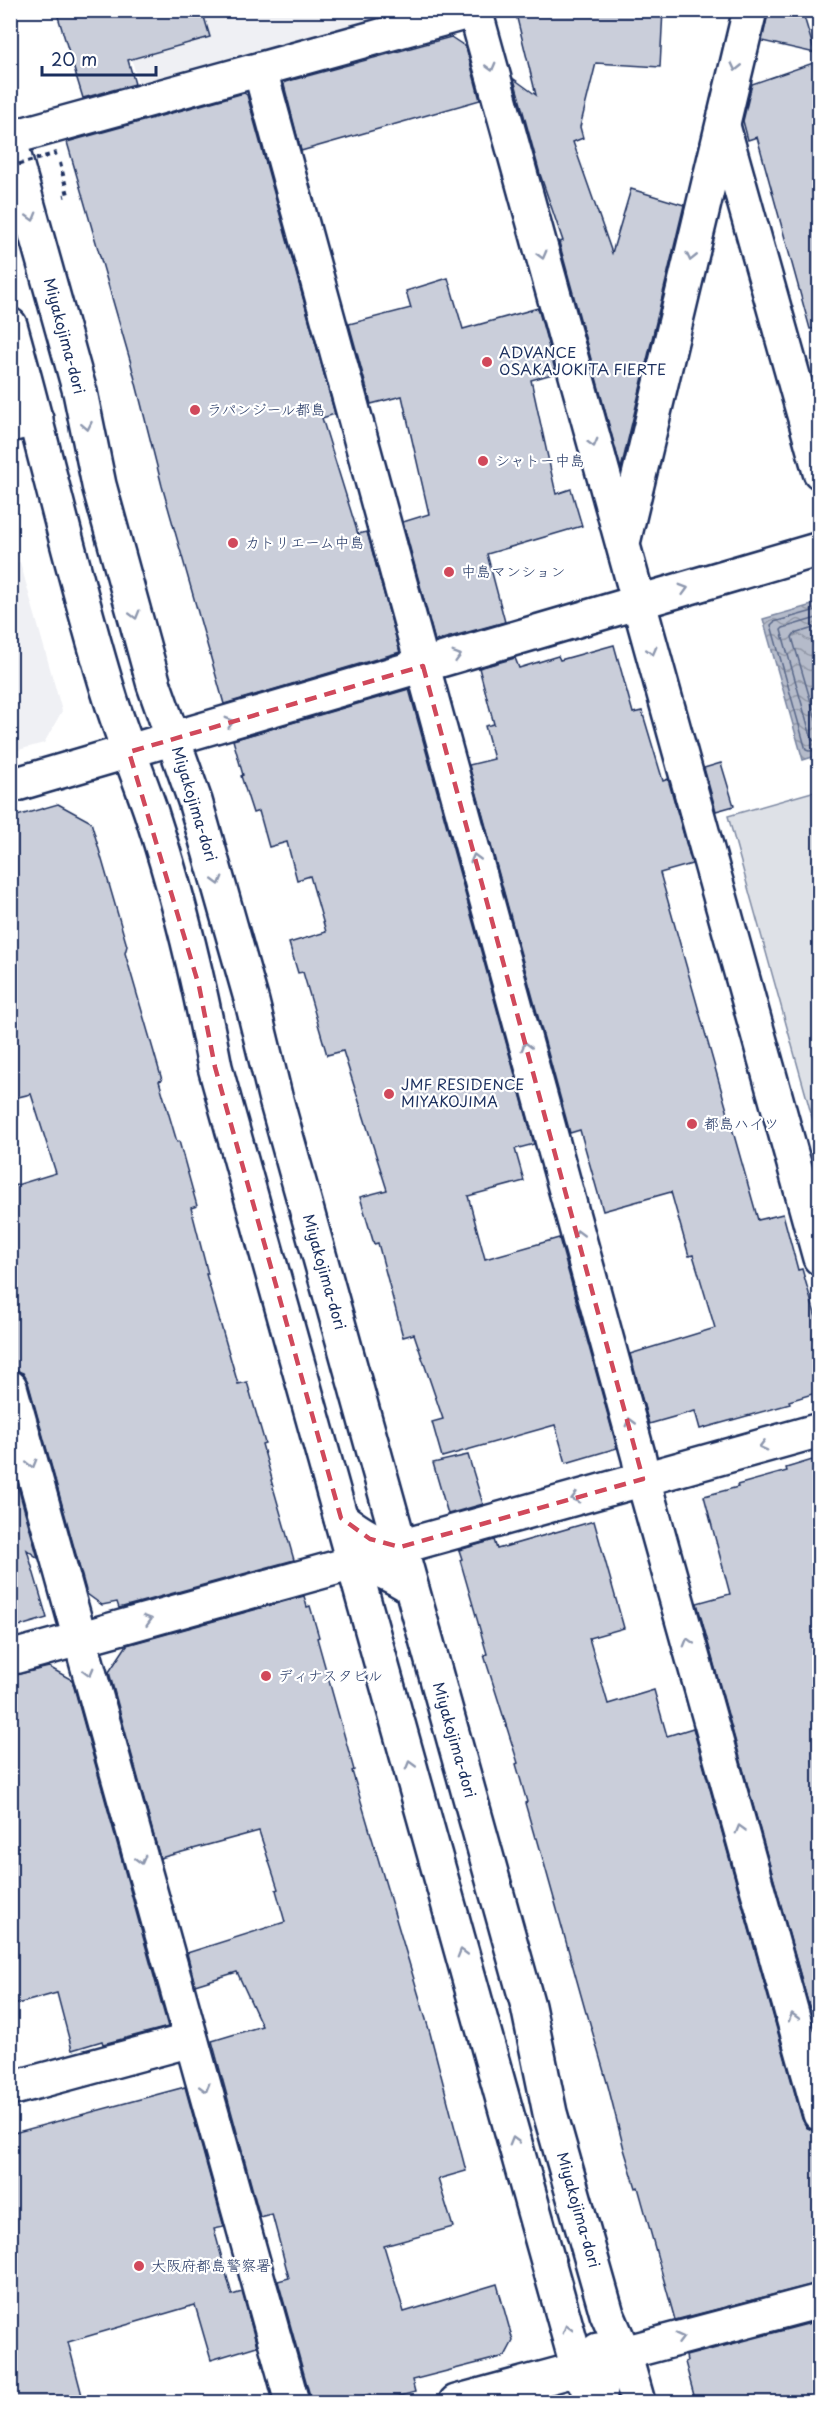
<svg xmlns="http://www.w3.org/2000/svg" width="830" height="2413" font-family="'Playpen Sans','Klee One',sans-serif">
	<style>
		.built { fill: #eff0f4 }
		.grass { fill: #dee1e7; stroke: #7c88a2; stroke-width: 1.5 }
		.water { fill: url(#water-waves); stroke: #77839f; stroke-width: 1.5 }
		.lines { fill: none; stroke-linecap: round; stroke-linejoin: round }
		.shore { stroke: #596789; stroke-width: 1.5 }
		.building { fill: #caceda; stroke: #1b2f5e; stroke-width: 1.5 }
		.minor-casing { stroke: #1b2f5e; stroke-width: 38 }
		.major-casing { stroke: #1b2f5e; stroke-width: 38 }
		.path { stroke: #1b2f5e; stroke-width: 4; stroke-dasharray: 4.5 4.5; stroke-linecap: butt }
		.minor { stroke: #fff; stroke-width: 33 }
		.major { stroke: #fff; stroke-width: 33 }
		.path-bridge { stroke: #1b2f5e; stroke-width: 4; stroke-dasharray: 4.5 4.5; stroke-linecap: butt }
		.oneway { stroke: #8d97ae }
		.marked { fill: none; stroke: #d1495b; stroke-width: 4.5; stroke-dasharray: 12 8; stroke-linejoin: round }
		.poi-dot { fill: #d1495b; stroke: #fff; stroke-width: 2 }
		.labels { text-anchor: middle; stroke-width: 4.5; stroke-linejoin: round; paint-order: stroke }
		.street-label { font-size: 15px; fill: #1b2f5e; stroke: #fff }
		.poi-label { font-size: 15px; fill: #1b2f5e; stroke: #fff; text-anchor: start }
	</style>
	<defs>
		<pattern id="water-waves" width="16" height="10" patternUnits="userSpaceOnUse" patternTransform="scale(1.5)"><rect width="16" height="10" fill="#b5bbca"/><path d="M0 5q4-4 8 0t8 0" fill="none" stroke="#9298a7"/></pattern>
	</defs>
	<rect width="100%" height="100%" fill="#fff"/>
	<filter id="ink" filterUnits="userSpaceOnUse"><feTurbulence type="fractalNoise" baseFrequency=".0167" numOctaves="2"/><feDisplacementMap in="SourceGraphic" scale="12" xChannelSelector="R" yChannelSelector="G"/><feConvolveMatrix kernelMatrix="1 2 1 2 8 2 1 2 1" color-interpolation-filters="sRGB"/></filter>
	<g filter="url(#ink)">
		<g class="built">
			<path d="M119 10 402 11 138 83Z"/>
			<path d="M20 562 62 711 44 743 11 752 10 564Z"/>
		</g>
		<path class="grass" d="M819 790H820L819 1142 728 816Z"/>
		<path class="water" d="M819 603V755L803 760 763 619Z"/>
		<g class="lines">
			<g class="shore">
				<path d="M820 609 774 622 771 625 806 750 809 751 820 750"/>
				<path d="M820 617 783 628 781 630 812 740 820 742"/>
				<path d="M820 626 794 634 792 637 820 733"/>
			</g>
		</g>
		<g class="building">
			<path d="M56 10H202L210 37 128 60 135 84 83 98Z"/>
			<path d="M515 10H663L660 67 596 63 580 127 583 138 573 142 612 253 631 189 684 205 621 469 559 242 563 241 540 174 514 79 536 95Z"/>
			<path d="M781 10H802L815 53 762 41 768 14Z"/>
			<path d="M451 37 466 47 480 100 301 151 284 85 285 82Z"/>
			<path d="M819 61V328L810 329 757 137 748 140 743 121 752 84Z"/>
			<path d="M244 93 247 95 335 414 322 418 358 534 367 532 400 652 224 704 162 486 130 360 67 142Z"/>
			<path d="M448 278 463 329 538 308 556 373 531 380 556 494 571 489 582 526 487 554 505 622 435 641 403 522 429 514 402 396 371 404 349 324 411 308 406 291Z"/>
			<path d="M614 645 633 713 642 711 663 781 668 779 692 864 660 873 758 1220 783 1214 798 1270 802 1269 819 1328V1392L789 1401 790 1404 700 1429 695 1411 649 1424 630 1354 715 1328 693 1255 689 1256 671 1192 603 1211 580 1130 570 1133 469 765 494 759 485 726 494 724 479 668 515 658 519 668 558 656 560 660Z"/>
			<path d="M409 689 534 1144 515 1149 524 1181 468 1196 485 1259 559 1238 617 1448 566 1463 555 1425 442 1457 432 1422 443 1419 414 1334 403 1337 378 1243 374 1244 360 1197 387 1190 343 1051 327 1055 303 972 298 973 289 943 326 932 310 876 297 880 287 842 269 847 259 811 253 813 241 776 243 775 233 740Z"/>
			<path d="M721 763 734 806 716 811 704 768Z"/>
			<path d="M58 804 91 822 127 946 125 953 162 1080 159 1081 177 1142 179 1141 197 1206 191 1208 208 1274H206L238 1384 247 1382 265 1443 262 1444 272 1479 271 1480 294 1560 119 1608 117 1602 102 1605 87 1594 28 1382 23 1373 10 1369V1187L56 1173 31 1094 10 1099V818Z"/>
			<path d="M468 1455 483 1504 448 1514 433 1463Z"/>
			<path d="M819 1458V2042L697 1603 730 1594 704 1496 738 1487 737 1485 787 1471 786 1468Z"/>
			<path d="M10 1459 38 1558 27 1550 47 1618 10 1629Z"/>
			<path d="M594 1521 624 1628 589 1638 608 1704 654 1690 667 1736 693 1728 802 2119 807 2128 819 2132V2283L675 2320 638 2187 636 2188 624 2149 608 2086 587 2013H586L537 1838H535L525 1803 527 1802 516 1764 518 1763 484 1655 487 1654 460 1560 462 1559 459 1550 494 1540 497 1549Z"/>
			<path d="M304 1596 307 1607 310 1606 319 1637 317 1638 354 1770 352 1771 430 2033 466 2171 438 2179 453 2227 384 2246 404 2312 497 2284 513 2341 505 2356 412 2380 415 2392 376 2403H373L370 2394 340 2403H312L278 2281 289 2278 272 2214 260 2217 212 2041 262 2026 237 1972 195 1985 187 1953 285 1922 276 1890 278 1889 259 1831 160 1858 109 1672 127 1645Z"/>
			<path d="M49 1667 72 1680 168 2027 103 2044 102 2041 72 2050 57 1993 10 2006V1676Z"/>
			<path d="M185 2087 224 2227 214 2229 232 2295 242 2292 257 2346 211 2360 195 2305 68 2342 84 2403H10V2134Z"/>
			<path d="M819 2321V2403H696L685 2362 687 2361 686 2356Z"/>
		</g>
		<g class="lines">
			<g class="minor-casing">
				<g id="minor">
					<path d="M260 70 639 1458 643 1479 820 2114"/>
					<path d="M723 126 820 472"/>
					<path d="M10 138 475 10 820 1258"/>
					<path d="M10 425 36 419"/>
					<path d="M623 543 750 10"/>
					<path d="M10 786 820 549"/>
					<path d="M10 1387 292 2402"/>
					<path d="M341 1518C359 1533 376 1543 400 1547L820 1430"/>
					<path d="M10 1658 353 1563C376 1567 392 1575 411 1587"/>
					<path d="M10 2089 191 2040"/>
					<path d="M456 2402 578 2369 591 2360 598 2350"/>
					<path d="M599 2402C601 2380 607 2367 624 2353L820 2301"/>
				</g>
			</g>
			<g class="major-casing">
				<g id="major">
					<path d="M10 141 80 392 99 485 154 685 195 801 252 1002 275 1096 528 2006 550 2113 607 2314 624 2353 638 2402"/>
					<path d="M10 325C45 449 72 574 110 697 122 736 138 774 151 812 178 895 199 981 215 1067L566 2326 578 2369 595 2402"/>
				</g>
			</g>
			<path class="path" d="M60 163 68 195 64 196"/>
			<use href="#minor" class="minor"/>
			<use href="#major" class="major"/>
			<path class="path-bridge" d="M10 167 57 153"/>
		</g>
		<defs><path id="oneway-chevron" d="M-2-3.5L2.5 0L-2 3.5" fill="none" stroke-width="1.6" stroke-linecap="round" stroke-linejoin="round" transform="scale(1.5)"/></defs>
		<g class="oneway">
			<use href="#oneway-chevron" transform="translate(491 67) rotate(75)"/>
			<use href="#oneway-chevron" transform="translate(736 67) rotate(103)"/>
			<use href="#oneway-chevron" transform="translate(32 217) rotate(74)"/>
			<use href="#oneway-chevron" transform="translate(542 255) rotate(75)"/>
			<use href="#oneway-chevron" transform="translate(691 257) rotate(103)"/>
			<use href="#oneway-chevron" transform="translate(87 426) rotate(79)"/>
			<use href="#oneway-chevron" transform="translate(593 443) rotate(75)"/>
			<use href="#oneway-chevron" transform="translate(684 589) rotate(-16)"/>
			<use href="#oneway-chevron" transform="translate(135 615) rotate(74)"/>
			<use href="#oneway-chevron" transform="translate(652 651) rotate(75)"/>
			<use href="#oneway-chevron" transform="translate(457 656) rotate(-16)"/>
			<use href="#oneway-chevron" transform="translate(230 722) rotate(-16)"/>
			<use href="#oneway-chevron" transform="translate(475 858) rotate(-105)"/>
			<use href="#oneway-chevron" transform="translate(218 881) rotate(74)"/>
			<use href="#oneway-chevron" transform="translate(526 1046) rotate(-105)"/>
			<use href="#oneway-chevron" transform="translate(578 1234) rotate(-105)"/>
			<use href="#oneway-chevron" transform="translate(630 1422) rotate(-105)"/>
			<use href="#oneway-chevron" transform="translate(763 1446) rotate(165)"/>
			<use href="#oneway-chevron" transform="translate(32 1464) rotate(74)"/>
			<use href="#oneway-chevron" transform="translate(575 1498) rotate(165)"/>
			<use href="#oneway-chevron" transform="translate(148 1620) rotate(-16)"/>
			<use href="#oneway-chevron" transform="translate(688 1642) rotate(-106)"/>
			<use href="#oneway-chevron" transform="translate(89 1672) rotate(75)"/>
			<use href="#oneway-chevron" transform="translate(410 1765) rotate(-106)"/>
			<use href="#oneway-chevron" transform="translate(740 1829) rotate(-106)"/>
			<use href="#oneway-chevron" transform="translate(141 1860) rotate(75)"/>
			<use href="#oneway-chevron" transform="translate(462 1953) rotate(-106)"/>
			<use href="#oneway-chevron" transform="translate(793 2017) rotate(-106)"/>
			<use href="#oneway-chevron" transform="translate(205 2088) rotate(74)"/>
			<use href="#oneway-chevron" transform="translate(514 2141) rotate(-106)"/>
			<use href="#oneway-chevron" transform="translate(567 2329) rotate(-106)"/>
			<use href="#oneway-chevron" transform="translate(680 2338) rotate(-15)"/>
		</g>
	</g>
	<path class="marked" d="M423 666 643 1479 400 1547 370 1539 341 1518 215 1067 199 986 129 752Z"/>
	<g class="poi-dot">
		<circle cx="487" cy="362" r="6"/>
		<circle cx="195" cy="410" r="6"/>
		<circle cx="483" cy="461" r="6"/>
		<circle cx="233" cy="543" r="6"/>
		<circle cx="449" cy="572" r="6"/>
		<circle cx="389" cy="1094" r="6"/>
		<circle cx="692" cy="1124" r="6"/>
		<circle cx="266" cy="1676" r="6"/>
		<circle cx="139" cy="2266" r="6"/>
	</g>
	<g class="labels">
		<g class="street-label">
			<text transform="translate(64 336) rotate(75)" y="5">Miyakojima-dori</text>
			<text transform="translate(194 804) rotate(73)" y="5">Miyakojima-dori</text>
			<text transform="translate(324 1272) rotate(74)" y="5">Miyakojima-dori</text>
			<text transform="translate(454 1740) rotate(74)" y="5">Miyakojima-dori</text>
			<text transform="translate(578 2210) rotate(74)" y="5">Miyakojima-dori</text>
		</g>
		<g class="poi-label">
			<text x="499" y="358">ADVANCE<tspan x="499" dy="17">OSAKAJOKITA FIERTE</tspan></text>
			<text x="207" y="415">ラパンジール都島</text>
			<text x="495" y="466">シャトー中島</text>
			<text x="245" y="548">カトリエーム中島</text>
			<text x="461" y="577">中島マンション</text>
			<text x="401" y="1090">JMF RESIDENCE<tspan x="401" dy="17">MIYAKOJIMA</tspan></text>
			<text x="704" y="1129">都島ハイツ</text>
			<text x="278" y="1681">ディナスタビル</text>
			<text x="151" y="2271">大阪府都島警察署</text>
		</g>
	</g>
	<rect width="830" height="2413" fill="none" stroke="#fff" stroke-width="36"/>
	<rect x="18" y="18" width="794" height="2377" fill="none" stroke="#1b2f5e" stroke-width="2" filter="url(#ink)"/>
	<path d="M42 66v9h114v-9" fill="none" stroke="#1b2f5e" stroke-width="3"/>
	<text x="51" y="66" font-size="18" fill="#1b2f5e" stroke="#ffffff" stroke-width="4.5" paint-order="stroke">20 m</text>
</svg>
